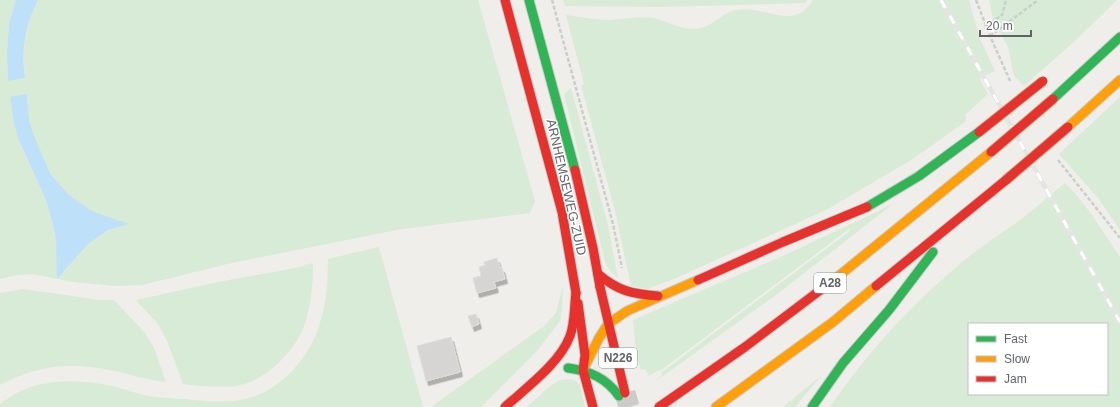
<svg xmlns="http://www.w3.org/2000/svg" width="1120" height="407" font-family="Arial,sans-serif">
	<style>
		.green { fill: #d8ebd6; fill-rule: evenodd }
		.water { fill: #bfe0f9 }
		.building { fill: #d6d5d3; stroke: #deddd9; filter: url(#shadow) }
		.lines { fill: none; stroke-linecap: round; stroke-linejoin: round }
		.primary-tunnel { stroke: #cbcbca; stroke-width: 21; stroke-dasharray: 21 10; stroke-linecap: butt }
		.fast-casing { stroke: #cacacb; stroke-width: 11 }
		.slow-casing { stroke: #cacacb; stroke-width: 11 }
		.jam-casing { stroke: #cacacb; stroke-width: 11 }
		.path { stroke: #cacfcc; stroke-width: 2.5; stroke-dasharray: 4 2; stroke-linecap: butt }
		.fast { stroke: #30b455; stroke-width: 9 }
		.slow { stroke: #ff9f0a; stroke-width: 9 }
		.jam { stroke: #e5322d; stroke-width: 9 }
		.rail-casing { stroke: #e4e4e4; stroke-width: 4.5 }
		.rail { stroke: #fff; stroke-width: 3; stroke-dasharray: 9; stroke-linecap: butt }
		.jam-bridge-casing { stroke: #c8b996; stroke-width: 11; stroke-linecap: butt }
		.jam-bridge { stroke: #e5322d; stroke-width: 9 }
		.labels { text-anchor: middle; stroke-width: 3; stroke-linejoin: round; paint-order: stroke }
		.shield { fill: #fff; stroke: #8f9295; stroke-width: 1 }
		.shield-label { font-size: 12px; font-weight: bold; fill: #5f6368 }
		.street-label { font-size: 13px; fill: #5f6368; stroke: #fff }
	</style>
	<defs>
		<filter id="shadow"><feDropShadow dx="2.5" dy="4.5" stdDeviation="0" flood-color="#0004"/></filter>
	</defs>
	<rect width="100%" height="100%" fill="#efeeea"/>
	<g class="green">
		<path d="M0 0H16L9 23 7 52 8 81 25 78C22 49 25 26 38 0H478L535 201 530 213 402 229 227 264 142 285 116 286 73 282 32 274 18 275 0 279ZM27 94 29 120 34 137 51 175 69 195 92 211 128 224 108 230 88 244 58 278 56 239 52 221 46 200 18 138Z"/>
		<path d="M563 0H807L806 3 658 7 565 6Z"/>
		<path d="M813 0H969L980 39 995 71 981 77 980 80 988 94 965 115 966 121 913 159 828 209 674 279 647 289 631 286 615 211 581 85 584 84 566 15C581 17 596 20 611 20 624 19 642 16 654 18 669 22 685 32 701 28 713 25 724 12 736 10 764 4 793 33 813 0Z"/>
		<path d="M989 0H1117L1077 39 1024 86 1014 76 1008 47 993 19Z"/>
		<path d="M571 88 608 225 618 279 608 268 605 262 564 94Z"/>
		<path d="M1120 97V230L1098 198 1059 154Z"/>
		<path d="M1065 183 1074 192 1092 215 1120 257V407H830C866 355 910 305 959 265 978 248 999 235 1020 220 1036 208 1050 195 1065 183ZM969 324H1107V394H969Z"/>
		<path d="M893 204 776 295 663 376 656 380 662 375 661 373 850 231 849 229 660 371 659 370 649 376 645 369 641 370 636 352 633 320 785 255Z"/>
		<path d="M379 247 423 407H0V404C33 377 76 378 115 387 125 389 135 393 144 395 157 398 171 398 184 399 228 404 259 405 292 371 322 340 328 300 328 259Z"/>
		<path d="M313 263C313 284 311 309 303 329 292 354 263 383 235 386 218 388 200 386 183 384L167 341 158 324 136 300 223 281 295 268Z"/>
		<path d="M563 285 562 311 560 321 537 351 484 404 480 407H431L544 326 556 313Z"/>
		<path d="M23 289 100 300H114L145 333 154 348 166 382C149 380 135 376 119 372 74 362 41 363 0 385V293Z"/>
		<path d="M822 375 795 407H783Z"/>
		<path d="M573 379 580 385 585 407H527L549 387 560 380Z"/>
	</g>
	<g class="water">
		<path d="M16 0H38C25 26 21 49 25 78L8 81 7 52 9 23Z"/>
		<path d="M27 94 29 120 34 136 51 175 69 195 92 211 129 224 108 230 88 244 57 279 56 239 52 221 46 200 18 138 14 123 10 97Z"/>
	</g>
	<g class="building">
		<path d="M497 258 500 268H502L505 279 494 282 496 288 477 293 473 278 481 276 479 267 485 265 484 262Z"/>
		<path d="M476 314 479 324 472 327 468 316Z"/>
		<path d="M451 337 460 372 426 381 417 346Z"/>
	</g>
	<g class="lines">
		<path class="primary-tunnel" d="M625 393 629 407"/>
		<g class="fast-casing">
			<g id="fast">
				<path d="M529 0 575 170"/>
				<path d="M1053 99 1120 37"/>
				<path d="M867 207 919 176 979 132"/>
				<path d="M568 368C590 371 606 378 619 396"/>
				<path d="M812 407 843 363 889 310 933 252"/>
			</g>
		</g>
		<g class="slow-casing">
			<g id="slow">
				<path d="M1068 127 1120 80"/>
				<path d="M835 279 991 152"/>
				<path d="M583 370 599 338 608 324 627 311 698 280"/>
				<path d="M716 407 833 322 876 286"/>
			</g>
		</g>
		<g class="jam-casing">
			<g id="jam">
				<path d="M505 0 562 212 576 293"/>
				<path d="M575 170 593 248 600 287"/>
				<path d="M598 274C618 291 632 294 658 296"/>
				<path d="M698 280 783 242 867 207"/>
				<path d="M876 286 1006 180"/>
				<path d="M600 287 625 393"/>
				<path d="M578 303 585 355 583 370 593 407"/>
				<path d="M505 407C526 388 560 363 570 336 575 323 574 307 576 293"/>
				<path d="M659 407 745 347 835 279"/>
			</g>
		</g>
		<g class="path">
			<path d="M552 0 613 224 622 268"/>
			<path d="M976 0 990 36 1011 83"/>
			<path d="M986 26 1002 15 1006 0"/>
			<path d="M990 36 1038 0"/>
			<path d="M1058 160 1120 238"/>
		</g>
		<use href="#fast" class="fast"/>
		<use href="#slow" class="slow"/>
		<use href="#jam" class="jam"/>
		<g class="rail-casing">
			<path id="rail" d="M941 0 1120 322"/>
		</g>
		<use href="#rail" class="rail"/>
		<g class="jam-bridge-casing">
			<g id="jam-bridge">
				<path d="M979 132 1043 81"/>
				<path d="M991 152 1053 99"/>
				<path d="M1006 180 1068 127"/>
			</g>
		</g>
		<use href="#jam-bridge" class="jam-bridge"/>
	</g>
	<g class="labels">
		<g class="shield">
			<rect x="814" y="273" width="32" height="20" rx="3"/>
			<rect x="599" y="348" width="38" height="20" rx="3"/>
		</g>
		<g class="shield-label">
			<text x="830" y="287">A28</text>
			<text x="618" y="362">N226</text>
		</g>
		<g class="street-label">
			<text transform="translate(567 187) rotate(77)" y="5">ARNHEMSEWEG-ZUID</text>
		</g>
	</g>
	<rect x="968" y="323" width="140" height="72" fill="#ffffff" stroke="#bfc1c3"/>
	<rect x="976" y="336" width="20" height="6" fill="#30b455" stroke="#bfc1c3"/>
	<text x="1004" y="343" font-size="12" fill="#5f6368">Fast</text>
	<rect x="976" y="356" width="20" height="6" fill="#ff9f0a" stroke="#bfc1c3"/>
	<text x="1004" y="363" font-size="12" fill="#5f6368">Slow</text>
	<rect x="976" y="376" width="20" height="6" fill="#e5322d" stroke="#bfc1c3"/>
	<text x="1004" y="383" font-size="12" fill="#5f6368">Jam</text>
	<path d="M980 30v6h51v-6" fill="none" stroke="#5f6368" stroke-width="2"/>
	<text x="986" y="30" font-size="12" fill="#5f6368" stroke="#ffffff" stroke-width="3" paint-order="stroke">20 m</text>
</svg>
